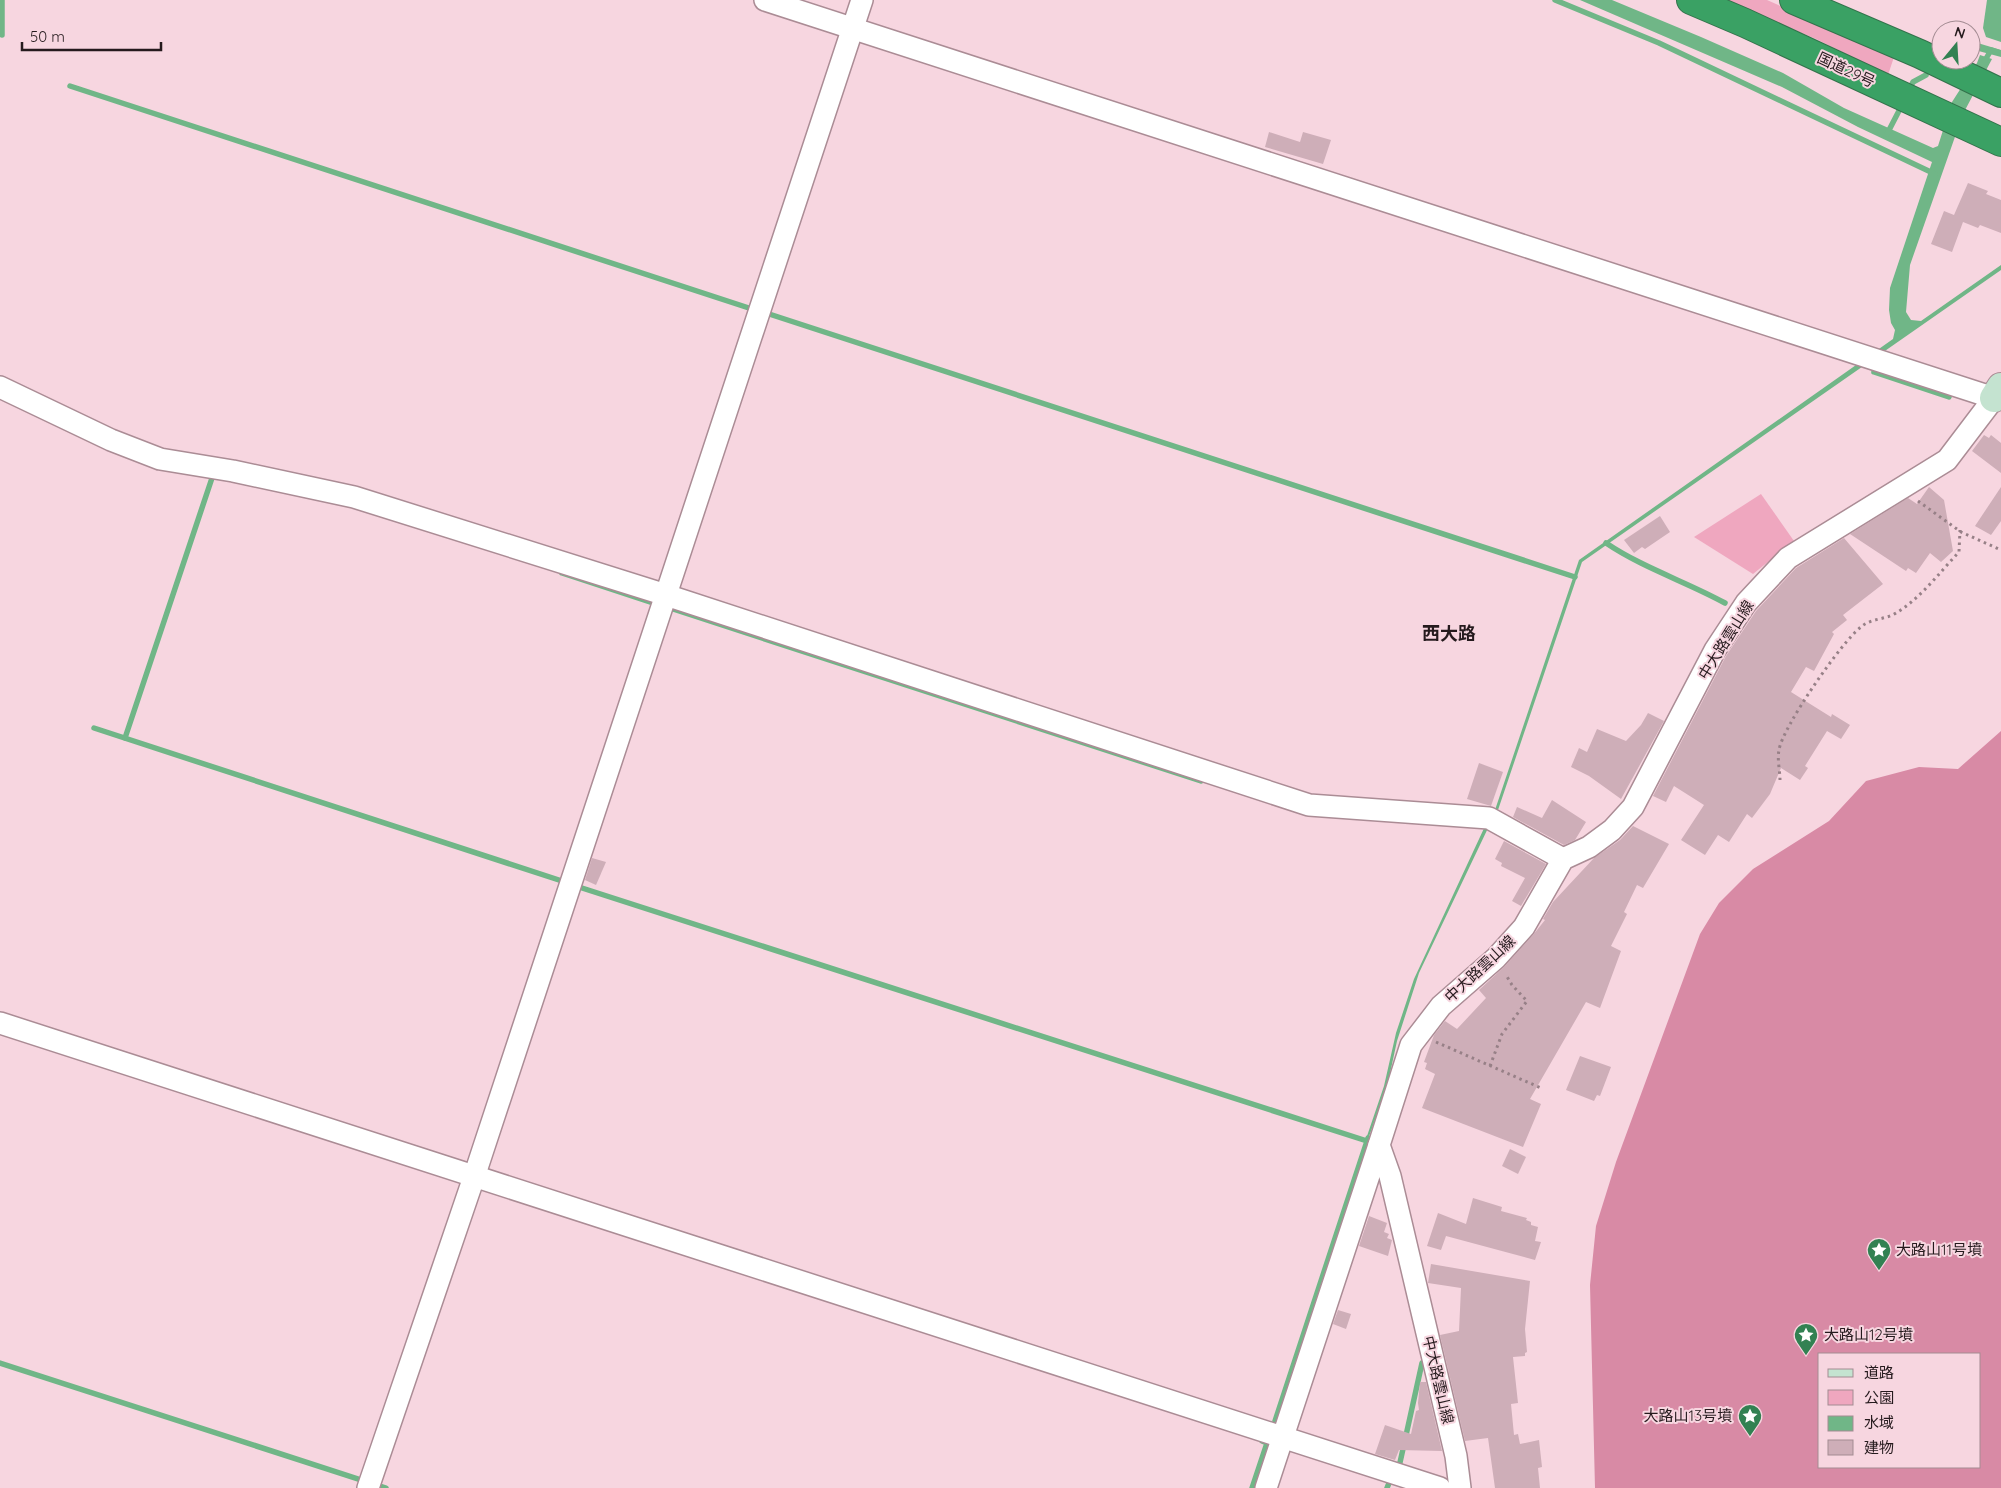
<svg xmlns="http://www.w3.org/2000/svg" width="2001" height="1488" font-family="Quicksand,'Noto Sans JP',sans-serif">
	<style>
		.green { fill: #efa7bf }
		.forest { fill: #d88aa5; fill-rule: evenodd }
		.water { fill: #70b687 }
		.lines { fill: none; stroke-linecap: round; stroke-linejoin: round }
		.stream { stroke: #70b687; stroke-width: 5.5 }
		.building { fill: #ceaeb8 }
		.street-casing { stroke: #ab8c95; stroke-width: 24 }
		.secondary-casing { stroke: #ab8c95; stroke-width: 30 }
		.highway-casing { stroke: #33724b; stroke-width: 30 }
		.path { stroke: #978087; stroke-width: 3; stroke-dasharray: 2.5 4; stroke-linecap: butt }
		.street { stroke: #fff; stroke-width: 21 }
		.secondary { stroke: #c4e3d0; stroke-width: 28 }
		.highway { stroke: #3aa164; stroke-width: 28 }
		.labels { text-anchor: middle; stroke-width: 4; stroke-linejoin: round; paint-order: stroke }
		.street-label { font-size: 15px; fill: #251a1d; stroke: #f7d6e0 }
		.poi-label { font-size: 15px; fill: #251a1d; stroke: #f7d6e0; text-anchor: start }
		.quarter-label { font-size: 18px; font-weight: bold; fill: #251a1d; stroke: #f7d6e0 }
	</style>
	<rect width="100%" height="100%" fill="#f7d6e0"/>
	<g class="green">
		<path d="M1724 0H1767L1894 57 1888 75 1816 39Z"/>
		<path d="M1761 494 1794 541 1753 574 1694 537Z"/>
	</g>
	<path class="forest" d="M2001 731V1488H1595L1590 1285 1596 1226 1616 1162 1700 934 1719 903 1753 869 1829 821 1866 781 1919 767 1958 769ZM1820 1354H1980V1467H1820Z"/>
	<g class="water">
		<path d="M1580 0H1612L1701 37 1783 73 1844 108 1933 148 1938 146 1952 102 1977 63 1980 55 1992 59 1963 114 1910 265 1906 312 1911 320 1921 321 2001 265V270L1582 562 1498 810H1495L1579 560 1893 339 1895 330 1891 323 1889 310 1890 288 1932 162 1858 127 1782 87Z"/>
		<path d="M1987 0H2001V42L1986 37 1983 28Z"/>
		<path d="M1971 41 2001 50V57L1971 49Z"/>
		<path d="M1486 824 1489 826 1419 973 1397 1041 1387 1087 1367 1142 1366 1139 1384 1086 1396 1033 1414 979Z"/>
	</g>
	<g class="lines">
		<g class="stream">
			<path d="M2 0V35"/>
			<path d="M1555 0 1659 43 1935 174"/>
			<path d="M1983 64 1991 50 2001 53"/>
			<path d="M70 86 755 310"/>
			<path d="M1908 92 1913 82 1926 75"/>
			<path d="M1887 134 1902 105"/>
			<path d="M763 312 1575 577"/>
			<path d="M1874 372 1949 397"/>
			<path d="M1606 543C1643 568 1687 582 1725 603"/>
			<path d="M562 573 650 602"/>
			<path d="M673 609 1201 781"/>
			<path d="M94 728 562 881"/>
			<path d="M125 738 212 478"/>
			<path d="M582 888 1367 1141"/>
			<path d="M0 1363 386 1488"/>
			<path d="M1275 1421 1368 1138"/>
			<path d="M1399 1467 1422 1363"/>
			<path d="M1252 1488 1267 1443 1262 1441"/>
			<path d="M1387 1488 1389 1483"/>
		</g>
	</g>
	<g class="building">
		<path d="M1269 132 1300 142 1303 132 1331 140 1323 164 1265 147Z"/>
		<path d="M1968 183 1988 191 1986 194 2001 200V233L1980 225 1978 228 1963 222 1952 252 1931 244 1944 211 1954 215Z"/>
		<path d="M1984 435 1989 438 1991 435 2001 443V473L1972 451Z"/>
		<path d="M1929 487 1944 500 1953 551 1941 562 1930 553 1916 573 1908 568 1906 571 1850 534 1908 498 1917 504Z"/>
		<path d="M2001 487V521L1991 535 1975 526Z"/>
		<path d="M1660 516 1670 532 1645 549 1642 547 1634 553 1624 540Z"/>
		<path d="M1844 538 1883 584 1843 615 1847 620 1832 632 1834 634 1814 671 1806 667 1791 692 1831 717 1832 714 1850 725 1841 739 1827 731 1805 766 1808 768 1800 780 1781 768 1770 794 1752 818 1747 814 1729 842 1718 835 1705 855 1681 840 1704 805 1674 786 1666 802 1653 796 1726 656 1756 611 1796 568Z"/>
		<path d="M1648 713 1664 721 1621 799 1589 776 1571 767 1579 748 1587 752 1597 729 1626 741 1641 725Z"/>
		<path d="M1479 763 1503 772 1491 806 1467 799Z"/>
		<path d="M1552 800 1586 822 1575 840 1564 845 1513 817 1517 807 1542 818Z"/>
		<path d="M1633 826 1669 844 1643 888 1637 885 1624 912 1627 914 1611 946 1621 951 1600 1008 1586 1002 1530 1099 1541 1104 1523 1147 1422 1108 1435 1074 1425 1069 1427 1063 1424 1062 1434 1035 1445 1021 1457 1029 1486 998 1479 990 1505 966 1533 935 1545 920 1543 919 1553 902 1594 858 1620 840Z"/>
		<path d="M1504 841 1546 864 1521 906 1512 901 1525 878 1501 866 1502 863 1495 859Z"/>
		<path d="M592 858 606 862 596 885 585 880Z"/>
		<path d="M1580 1056 1611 1067 1600 1096 1597 1095 1594 1101 1566 1090Z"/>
		<path d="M1510 1149 1526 1157 1518 1174 1502 1166Z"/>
		<path d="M1473 1198 1502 1207 1501 1211 1527 1218 1526 1220 1531 1222V1225L1538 1227 1535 1241 1541 1242 1535 1260 1446 1236 1441 1250 1427 1246 1438 1213 1466 1224Z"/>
		<path d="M1369 1216 1387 1223 1384 1232 1389 1234 1387 1238 1392 1240 1388 1256 1359 1246Z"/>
		<path d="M1431 1264 1530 1281 1525 1329 1527 1352 1525 1353V1356L1513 1357 1518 1403 1511 1404 1514 1435 1518 1434 1520 1444 1539 1440 1542 1467 1538 1468 1540 1488H1495L1488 1438 1465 1441 1440 1335 1459 1331 1461 1288 1428 1283Z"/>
		<path d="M1338 1310 1351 1314 1346 1329 1333 1324Z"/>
		<path d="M1420 1382H1426L1442 1451 1399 1450 1395 1460 1375 1454 1385 1425 1411 1434 1416 1411 1419 1410 1418 1403Z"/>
	</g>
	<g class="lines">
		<g class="street-casing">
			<g id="street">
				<path d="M765 0 1994 398 1947 460 1788 558 1746 603 1715 650 1633 807 1612 830 1589 847 1563 859 1524 927 1496 958 1441 1006 1411 1045 1379 1145 1390 1176 1456 1456 1460 1488"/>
				<path d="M0 387 111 440 160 459 233 471 354 497 666 595 1309 805 1489 818 1563 859"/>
				<path d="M0 1023 1440 1488"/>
				<path d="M368 1488 474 1177 862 0"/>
				<path d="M1266 1488 1379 1145"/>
			</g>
		</g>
		<g class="secondary-casing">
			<path id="secondary" d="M1994 398 2001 387"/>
		</g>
		<g class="highway-casing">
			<g id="highway">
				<path d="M1691 0 1745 23 2001 142"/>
				<path d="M1794 0 1920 54 2001 93"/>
			</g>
		</g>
		<g class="path">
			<path d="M1918 501 1961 532 2001 550"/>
			<path d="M1780 780C1780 771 1777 759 1779 750 1782 728 1842 641 1861 627 1871 618 1885 620 1896 613 1920 599 1940 572 1959 552L1960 530"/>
			<path d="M1436 1042 1541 1088"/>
			<path d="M1490 1066 1502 1034 1527 1001 1512 985 1506 975"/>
		</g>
		<use href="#street" class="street"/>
		<use href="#secondary" class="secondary"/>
		<use href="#highway" class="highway"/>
	</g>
	<defs>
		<g id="sight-pin" transform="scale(1.25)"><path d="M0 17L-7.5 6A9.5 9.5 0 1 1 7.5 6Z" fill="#328152" stroke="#f7d6e0"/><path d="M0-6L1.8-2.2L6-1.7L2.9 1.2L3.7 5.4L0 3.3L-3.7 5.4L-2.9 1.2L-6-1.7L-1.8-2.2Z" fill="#fff"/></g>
	</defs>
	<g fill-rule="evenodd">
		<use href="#sight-pin" x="1879" y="1250"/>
		<use href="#sight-pin" x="1806" y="1335"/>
		<use href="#sight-pin" x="1750" y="1416"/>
	</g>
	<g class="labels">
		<g class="street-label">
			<text transform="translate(1846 70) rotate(25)" y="5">国道29号</text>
			<text transform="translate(1726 640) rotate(-58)" y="5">中大路雲山線</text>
			<text transform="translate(1480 969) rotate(-43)" y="5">中大路雲山線</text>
			<text transform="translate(1438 1380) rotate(77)" y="5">中大路雲山線</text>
		</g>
		<g class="poi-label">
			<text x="1896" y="1255">大路山11号墳</text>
			<text x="1824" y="1340">大路山12号墳</text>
			<text x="1732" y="1421" text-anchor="end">大路山13号墳</text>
		</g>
		<g class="quarter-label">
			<text x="1449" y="640">西大路</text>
		</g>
	</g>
	<rect x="1818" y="1353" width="162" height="115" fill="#f7d6e0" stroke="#a38b92"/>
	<rect x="1828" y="1369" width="25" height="8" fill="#c4e3d0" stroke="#a38b92"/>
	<text x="1864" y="1378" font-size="15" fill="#251a1d">道路</text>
	<rect x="1828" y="1390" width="25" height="15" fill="#efa7bf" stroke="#a38b92"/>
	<text x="1864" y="1403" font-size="15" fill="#251a1d">公園</text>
	<rect x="1828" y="1416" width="25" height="15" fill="#70b687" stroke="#a38b92"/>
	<text x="1864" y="1428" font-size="15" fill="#251a1d">水域</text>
	<rect x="1828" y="1440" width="25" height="15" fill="#ceaeb8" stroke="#a38b92"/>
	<text x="1864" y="1453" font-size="15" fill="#251a1d">建物</text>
	<g transform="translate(1956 45) rotate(18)"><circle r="24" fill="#f7d6e0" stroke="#a38b92"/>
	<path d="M0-4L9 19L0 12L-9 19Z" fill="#328152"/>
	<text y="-8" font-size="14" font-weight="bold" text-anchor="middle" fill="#251a1d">N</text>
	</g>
	<path d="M22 42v8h139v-8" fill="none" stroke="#251a1d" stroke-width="2.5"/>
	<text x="30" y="42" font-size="15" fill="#251a1d" stroke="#f7d6e0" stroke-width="4" paint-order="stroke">50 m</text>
</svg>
